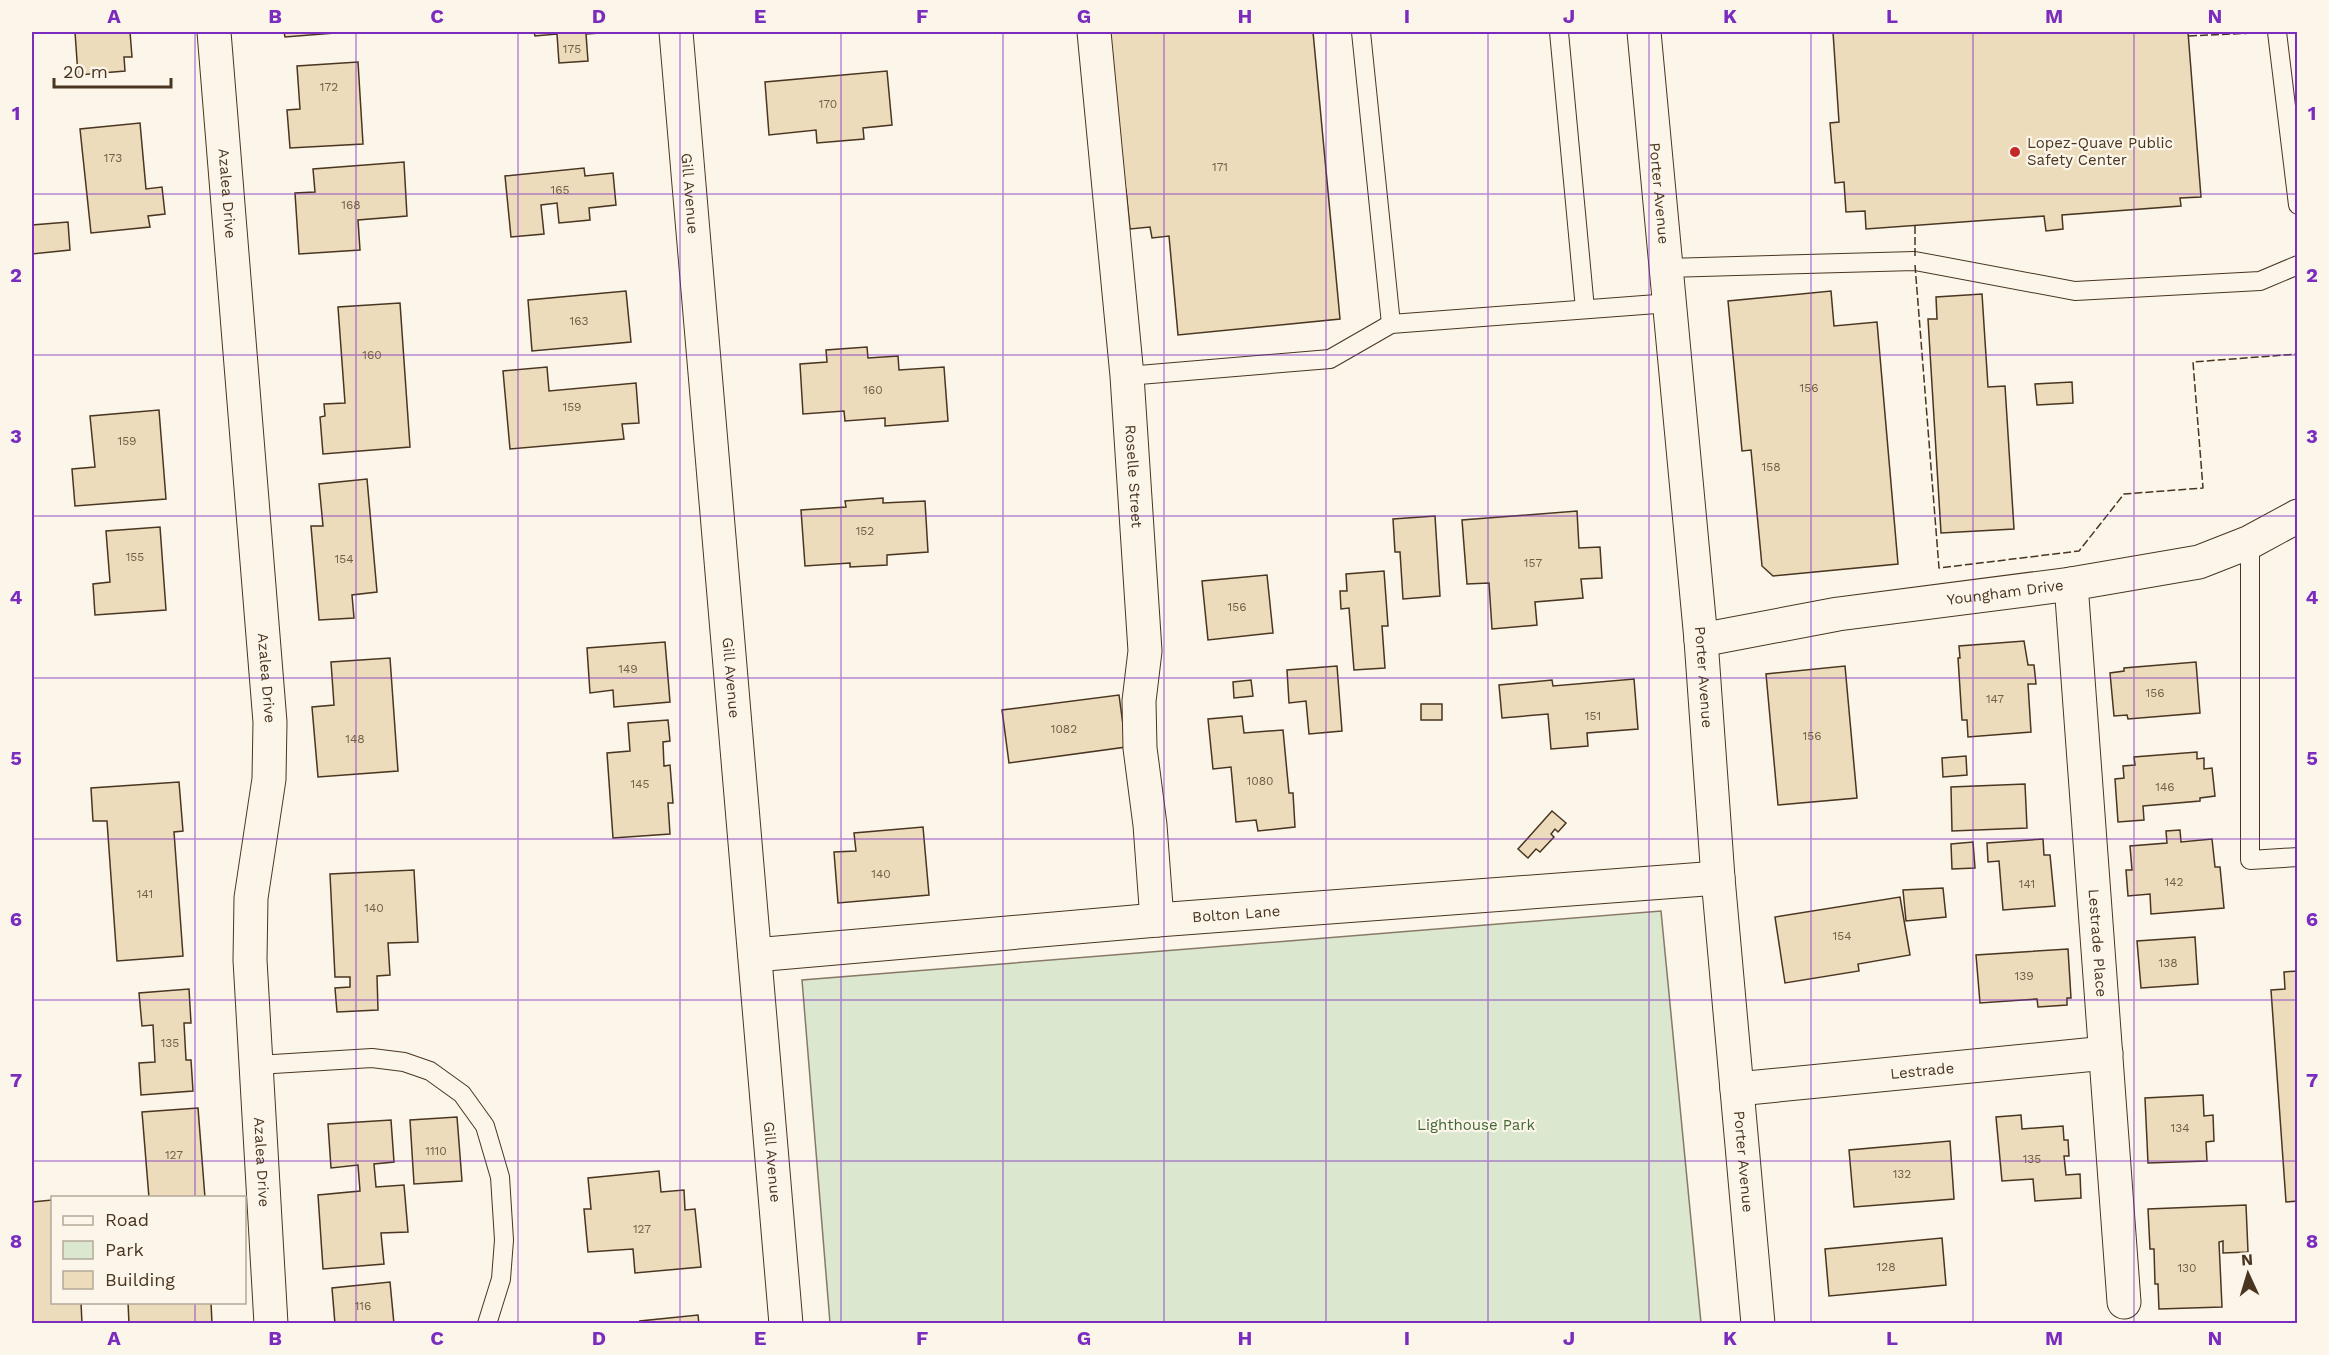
<svg xmlns="http://www.w3.org/2000/svg" width="2329" height="1355" font-family="'Work Sans',sans-serif">
	<style>
		.green { fill: #dce7d0; stroke: #887966; stroke-width: 1.5 }
		.building { fill: #ecdcbc; stroke: #4a3520; stroke-width: 1.5 }
		.lines { fill: none; stroke-linecap: round; stroke-linejoin: round }
		.service-casing { stroke: #4a3520; stroke-width: 20 }
		.minor-casing { stroke: #4a3520; stroke-width: 35 }
		.secondary-casing { stroke: #4a3520; stroke-width: 35 }
		.service { stroke: #fbf6e9; stroke-width: 18 }
		.minor { stroke: #fbf6e9; stroke-width: 33 }
		.secondary { stroke: #fbf6e9; stroke-width: 33 }
		.fence { stroke: #4a3520; stroke-width: 1.5; stroke-dasharray: 8 3; stroke-linecap: butt }
		.grid { fill: none; stroke: #7b2cbf; stroke-width: 1.5; stroke-opacity: 0.55 }
		.poi-dot { fill: #c62828; stroke: #fbf6e9; stroke-width: 2 }
		.labels { text-anchor: middle; stroke-width: 4.5; stroke-linejoin: round; paint-order: stroke }
		.number-label { font-size: 12px; fill: #725f47 }
		.poi-label { font-size: 15px; fill: #4a3520; stroke: #fbf6e9; text-anchor: start }
		.street-label { font-size: 15px; fill: #4a3520; stroke: #fbf6e9 }
		.park-label { font-size: 15px; fill: #436837; stroke: #fbf6e9 }
		.neatline { fill: none; stroke: #7b2cbf; stroke-width: 2 }
		.grid-label { font-size: 20px; text-anchor: middle; font-weight: bold; fill: #7b2cbf }
	</style>
	<rect width="100%" height="100%" fill="#fbf6e9"/>
	<path class="green" d="M1661 911 1701 1323H830L802 980Z"/>
	<g class="building">
		<path d="M75 32H130L132 57H124L125 71 78 75Z"/>
		<path d="M284 32H348L285 37Z"/>
		<path d="M534 32H600V33L586 34 588 61 559 63 557 34 535 36Z"/>
		<path d="M1110 32H1313L1340 319 1178 335 1169 236 1152 238 1150 227 1130 229 1126 190 1115 191Z"/>
		<path d="M1833 32H2188L2201 197 2180 198 2181 206 2062 215 2063 229 2046 231 2044 216 1866 229 1865 211 1846 212 1844 182 1835 183 1830 123 1839 122Z"/>
		<path d="M358 62 363 144 290 148 287 110 300 109 297 66Z"/>
		<path d="M887 71 892 125 863 128 864 139 817 143 816 130 769 135 765 82Z"/>
		<path d="M140 123 146 189 162 187 165 214 148 216 150 227 91 233 80 129Z"/>
		<path d="M404 162 407 216 358 220 360 250 299 254 295 193 315 192 313 169Z"/>
		<path d="M584 168 585 176 613 173 616 205 589 208 590 220 559 223 557 203 541 205 544 234 511 237 505 176Z"/>
		<path d="M68 222 70 250 32 254V225Z"/>
		<path d="M626 291 631 342 532 351 528 300Z"/>
		<path d="M1831 291 1834 326 1877 322 1898 564 1773 576 1762 566 1751 450 1742 451 1728 301Z"/>
		<path d="M1982 294 1988 387 2005 386 2014 529 1941 533 1928 319H1937L1936 297Z"/>
		<path d="M400 303 410 447 323 454 320 417 325 416 324 404 345 403 338 307Z"/>
		<path d="M867 347 868 358 898 356 899 370 944 367 948 421 885 426V418L845 421 844 411 803 414 800 364 827 362 826 350Z"/>
		<path d="M547 367 549 391 636 383 639 423 622 424 624 439 510 449 503 371Z"/>
		<path d="M2072 382 2073 403 2037 405 2035 384Z"/>
		<path d="M159 410 166 499 75 506 72 469 95 467 90 416Z"/>
		<path d="M367 479 377 592 352 595 354 618 319 620 311 526H323L319 484Z"/>
		<path d="M883 498V503L925 501 928 552 887 555V565L850 567V563L805 566 801 510 846 507 845 501Z"/>
		<path d="M1577 511 1579 548 1600 547 1602 578 1581 579 1583 598 1535 602 1537 625 1492 629 1489 583 1467 584 1462 520Z"/>
		<path d="M1435 516 1440 596 1403 599 1400 552H1395L1393 519Z"/>
		<path d="M160 527 166 610 95 615 93 584 110 582 106 531Z"/>
		<path d="M1384 571 1388 626H1382L1385 668 1354 670 1349 608 1341 609 1340 591H1347L1346 574Z"/>
		<path d="M1267 575 1273 633 1208 640 1202 581Z"/>
		<path d="M2024 641 2028 665H2034L2036 684H2028L2031 732 1968 737 1967 720H1962L1958 658H1960L1959 646Z"/>
		<path d="M665 642 670 702 614 707 613 690 590 693 587 648Z"/>
		<path d="M390 658 398 771 318 777 312 707 334 705 331 662Z"/>
		<path d="M2196 662 2200 713 2128 719 2127 715 2114 716 2110 673 2124 671V668Z"/>
		<path d="M1337 666 1342 731 1309 734 1306 701 1289 703 1287 670Z"/>
		<path d="M1845 666 1857 798 1778 805 1766 674Z"/>
		<path d="M1634 679 1638 729 1587 733 1588 746 1551 749 1548 714 1502 718 1499 685 1552 680 1553 686Z"/>
		<path d="M1251 680 1253 696 1234 698 1233 682Z"/>
		<path d="M1119 695 1126 747 1009 763 1002 710Z"/>
		<rect x="1421" y="704" width="21" height="16"/>
		<path d="M1242 716 1244 733 1283 730 1289 793H1293L1295 827 1258 831 1256 820 1236 822 1231 767 1213 769 1208 719Z"/>
		<path d="M668 720 670 741 663 742 664 766 670 765 673 803H668L670 834 613 838 607 753 630 751 628 723Z"/>
		<path d="M2197 752V759L2204 758V769L2212 768 2215 796 2200 798V801L2143 806 2144 820 2118 822 2115 779 2124 778 2123 766 2135 765 2134 757Z"/>
		<path d="M1966 756 1967 775 1943 777 1942 758Z"/>
		<path d="M179 782 183 831 174 832 183 956 117 961 107 821H93L91 788Z"/>
		<path d="M2025 784 2027 828 1952 831 1951 787Z"/>
		<path d="M1552 811 1566 823 1558 832 1555 829 1551 834 1554 837 1540 852 1536 849 1528 858 1518 849Z"/>
		<path d="M923 827 929 895 838 903 834 852 856 851 854 833Z"/>
		<path d="M2180 830 2181 842 2212 839 2215 867H2220L2224 908 2151 914 2150 894 2128 896 2126 870H2132L2130 846 2167 843 2166 831Z"/>
		<path d="M2043 839 2044 855H2050L2055 906 2003 910 1999 861 1988 862 1987 843Z"/>
		<path d="M1973 842 1975 868 1952 869 1951 844Z"/>
		<path d="M414 870 418 942 388 943 390 975 377 976 378 1010 337 1012 335 988 350 987V977H335L330 874Z"/>
		<path d="M1943 888 1946 917 1906 921 1903 890Z"/>
		<path d="M1900 897 1910 955 1858 964 1859 971 1785 983 1775 917Z"/>
		<path d="M2195 937 2198 984 2141 988 2137 941Z"/>
		<path d="M2068 949 2071 998H2067V1005L2038 1007 2037 999 1980 1003 1976 955Z"/>
		<path d="M2298 971V1201L2286 1202 2271 990 2285 989 2284 972Z"/>
		<path d="M189 989 191 1023H184L186 1060H191L193 1091 141 1095 139 1063 155 1062 153 1025 142 1026 139 993Z"/>
		<path d="M2203 1095 2204 1116 2213 1115 2214 1141 2206 1142 2207 1161 2148 1163 2145 1098Z"/>
		<path d="M198 1108 205 1198H149L142 1112Z"/>
		<path d="M2021 1115 2022 1129 2063 1126 2064 1140H2068L2069 1156H2064L2066 1175 2080 1174 2081 1198 2035 1201 2033 1179 2002 1181 1996 1117Z"/>
		<path d="M457 1117 462 1181 414 1184 410 1120Z"/>
		<path d="M391 1120 394 1162 374 1164 376 1187 404 1185 408 1232 381 1233 384 1264 323 1269 318 1195 360 1191 358 1165 331 1168 328 1124Z"/>
		<path d="M1950 1141 1954 1199 1854 1207 1849 1150Z"/>
		<path d="M659 1171 661 1192 684 1190 685 1210 695 1209 701 1267 635 1273 633 1249 588 1252 584 1209H591L588 1178Z"/>
		<path d="M52 1200V1302H81L82 1324H32V1202Z"/>
		<path d="M2246 1205 2248 1252 2223 1253V1241L2219 1242 2222 1307 2159 1309 2158 1284H2155L2154 1249H2150L2148 1209Z"/>
		<path d="M1942 1238 1946 1285 1829 1296 1825 1249Z"/>
		<path d="M390 1282 394 1324H335L332 1288Z"/>
		<path d="M128 1302H211L212 1324H129Z"/>
		<path d="M698 1315 699 1324H641L640 1321Z"/>
	</g>
	<g class="lines">
		<g class="service-casing">
			<g id="service">
				<path d="M1361 32 1391 324"/>
				<path d="M1559 32 1585 309"/>
				<path d="M2277 32 2298 205"/>
				<path d="M1667 268 1915 261 2075 291 2260 281 2298 265"/>
				<path d="M1127 376 1330 359 1391 324 1670 303"/>
				<path d="M2250 542V860L2298 857"/>
				<path d="M257 1065 372 1058 404 1062 430 1071 462 1094 485 1126 500 1177 504 1240 501 1279 487 1324"/>
			</g>
		</g>
		<g class="minor-casing">
			<g id="minor">
				<path id="s1" d="M214 32 270 722 269 779 251 898 250 960 271 1324"/>
				<path id="s2" d="M676 32 786 1324"/>
				<path id="s3" d="M1094 32 1127 376 1145 651 1139 701 1140 748 1150 825 1157 920"/>
				<path id="s4" d="M2071 584 2124 1302"/>
				<path id="s5" d="M1701 640 1838 614 2071 584 2199 562 2250 542 2298 516"/>
				<path id="s6" d="M755 955 1157 920 1718 878"/>
				<path id="s7" d="M1737 1089 2106 1053"/>
			</g>
		</g>
		<g class="secondary-casing">
			<g id="secondary">
				<path id="s8" d="M1644 32 1701 640 1718 878 1758 1324"/>
			</g>
		</g>
		<use href="#service" class="service"/>
		<use href="#minor" class="minor"/>
		<use href="#secondary" class="secondary"/>
		<g class="fence">
			<path d="M2189 36 2273 32"/>
			<path d="M1915 226V256"/>
			<path d="M1915 265 1939 568 2079 551 2124 494 2203 488 2193 362 2298 354"/>
		</g>
	</g>
	<path class="grid" d="M195 32V1198M356 32V1324M518 32V1324M680 32V1324M841 32V1324M1003 32V1324M1164 32V1324M1326 32V1324M1488 32V1324M1649 32V1324M1811 32V1324M1973 32V1324M2134 32V1324M32 194H2298M32 355H2298M32 516H2298M32 678H2298M32 839H2298M32 1000H2298M32 1161H2298M195 1302V1324"/>
	<circle class="poi-dot" cx="2015" cy="152" r="6"/>
	<g class="labels">
		<g class="number-label">
			<text x="572" y="53">175</text>
			<text x="329" y="91">172</text>
			<text x="828" y="108">170</text>
			<text x="113" y="162">173</text>
			<text x="1220" y="171">171</text>
			<text x="560" y="194">165</text>
			<text x="351" y="209">168</text>
			<text x="579" y="325">163</text>
			<text x="372" y="359">160</text>
			<text x="1809" y="392">156</text>
			<text x="873" y="394">160</text>
			<text x="572" y="411">159</text>
			<text x="127" y="445">159</text>
			<text x="1771" y="471">158</text>
			<text x="865" y="535">152</text>
			<text x="135" y="561">155</text>
			<text x="344" y="563">154</text>
			<text x="1533" y="567">157</text>
			<text x="1237" y="611">156</text>
			<text x="628" y="673">149</text>
			<text x="2155" y="697">156</text>
			<text x="1995" y="703">147</text>
			<text x="1593" y="720">151</text>
			<text x="1064" y="733">1082</text>
			<text x="1812" y="740">156</text>
			<text x="355" y="743">148</text>
			<text x="1260" y="785">1080</text>
			<text x="640" y="788">145</text>
			<text x="2165" y="791">146</text>
			<text x="881" y="878">140</text>
			<text x="2174" y="886">142</text>
			<text x="2027" y="888">141</text>
			<text x="145" y="898">141</text>
			<text x="374" y="912">140</text>
			<text x="1842" y="940">154</text>
			<text x="2168" y="967">138</text>
			<text x="2024" y="980">139</text>
			<text x="170" y="1047">135</text>
			<text x="2180" y="1132">134</text>
			<text x="436" y="1155">1110</text>
			<text x="174" y="1159">127</text>
			<text x="2032" y="1163">135</text>
			<text x="1902" y="1178">132</text>
			<text x="642" y="1233">127</text>
			<text x="1886" y="1271">128</text>
			<text x="2187" y="1272">130</text>
			<text x="363" y="1310">116</text>
		</g>
		<g class="poi-label">
			<text x="2027" y="148">Lopez-Quave Public<tspan x="2027" dy="17">Safety Center</tspan></text>
		</g>
		<g class="street-label">
			<text dy="5" stroke="none"><textPath href="#s1" startOffset="162">Azalea Drive</textPath></text>
			<text dy="5" stroke="none"><textPath href="#s2" startOffset="162">Gill Avenue</textPath></text>
			<text dy="5" stroke="none"><textPath href="#s8" startOffset="162">Porter Avenue</textPath></text>
			<text dy="5" stroke="none"><textPath href="#s3" startOffset="446">Roselle Street</textPath></text>
			<text dy="5" stroke="none"><textPath href="#s5" startOffset="308">Youngham Drive</textPath></text>
			<text dy="5" stroke="none"><textPath href="#s1" startOffset="648">Azalea Drive</textPath></text>
			<text dy="5" stroke="none"><textPath href="#s2" startOffset="648">Gill Avenue</textPath></text>
			<text dy="5" stroke="none"><textPath href="#s8" startOffset="648">Porter Avenue</textPath></text>
			<text dy="5" stroke="none"><textPath href="#s6" startOffset="483">Bolton Lane</textPath></text>
			<text dy="5" stroke="none"><textPath href="#s4" startOffset="360">Lestrade Place</textPath></text>
			<text dy="5" stroke="none"><textPath href="#s7" startOffset="186">Lestrade</textPath></text>
			<text dy="5" stroke="none"><textPath href="#s1" startOffset="1134">Azalea Drive</textPath></text>
			<text dy="5" stroke="none"><textPath href="#s2" startOffset="1134">Gill Avenue</textPath></text>
			<text dy="5" stroke="none"><textPath href="#s8" startOffset="1134">Porter Avenue</textPath></text>
		</g>
		<g class="park-label">
			<text x="1476" y="1130">Lighthouse Park</text>
		</g>
	</g>
	<rect width="2329" height="1355" fill="none" stroke="#fbf6e9" stroke-width="66"/>
	<rect x="51" y="1196" width="195" height="108" fill="#fbf6e9" stroke="#b4a999" stroke-width="1.5"/>
	<rect x="63" y="1216" width="30" height="9" fill="#fbf6e9" stroke="#b4a999" stroke-width="1.5"/>
	<text x="105" y="1226" font-size="18" fill="#4a3520">Road</text>
	<rect x="63" y="1241" width="30" height="18" fill="#dce7d0" stroke="#b4a999" stroke-width="1.5"/>
	<text x="105" y="1256" font-size="18" fill="#4a3520">Park</text>
	<rect x="63" y="1271" width="30" height="18" fill="#ecdcbc" stroke="#b4a999" stroke-width="1.5"/>
	<text x="105" y="1286" font-size="18" fill="#4a3520">Building</text>
	<g transform="translate(2248 1274) rotate(356)" stroke="#fbf6e9" stroke-width="4.5" paint-order="stroke">
	<path d="M0-4.5L10 22L0 15L-10 22Z" fill="#4a3520"/>
	<text y="-9" font-size="16" font-weight="bold" text-anchor="middle" fill="#4a3520">N</text>
	</g>
	<path d="M54 78v9h117v-9" fill="none" stroke="#4a3520" stroke-width="3"/>
	<text x="63" y="78" font-size="18" fill="#4a3520" stroke="#fbf6e9" stroke-width="4.5" paint-order="stroke">20 m</text>
	<rect x="33" y="33" width="2263" height="1289" class="neatline"/>
	<g class="grid-label">
		<text x="114" y="23">A</text>
		<text x="275" y="23">B</text>
		<text x="437" y="23">C</text>
		<text x="599" y="23">D</text>
		<text x="760" y="23">E</text>
		<text x="922" y="23">F</text>
		<text x="1084" y="23">G</text>
		<text x="1245" y="23">H</text>
		<text x="1407" y="23">I</text>
		<text x="1569" y="23">J</text>
		<text x="1730" y="23">K</text>
		<text x="1892" y="23">L</text>
		<text x="2054" y="23">M</text>
		<text x="2215" y="23">N</text>
		<text x="16" y="120">1</text>
		<text x="2312" y="120">1</text>
		<text x="16" y="282">2</text>
		<text x="2312" y="282">2</text>
		<text x="16" y="443">3</text>
		<text x="2312" y="443">3</text>
		<text x="16" y="604">4</text>
		<text x="2312" y="604">4</text>
		<text x="16" y="765">5</text>
		<text x="2312" y="765">5</text>
		<text x="16" y="926">6</text>
		<text x="2312" y="926">6</text>
		<text x="16" y="1087">7</text>
		<text x="2312" y="1087">7</text>
		<text x="16" y="1248">8</text>
		<text x="2312" y="1248">8</text>
		<text x="114" y="1345">A</text>
		<text x="275" y="1345">B</text>
		<text x="437" y="1345">C</text>
		<text x="599" y="1345">D</text>
		<text x="760" y="1345">E</text>
		<text x="922" y="1345">F</text>
		<text x="1084" y="1345">G</text>
		<text x="1245" y="1345">H</text>
		<text x="1407" y="1345">I</text>
		<text x="1569" y="1345">J</text>
		<text x="1730" y="1345">K</text>
		<text x="1892" y="1345">L</text>
		<text x="2054" y="1345">M</text>
		<text x="2215" y="1345">N</text>
	</g>
</svg>
